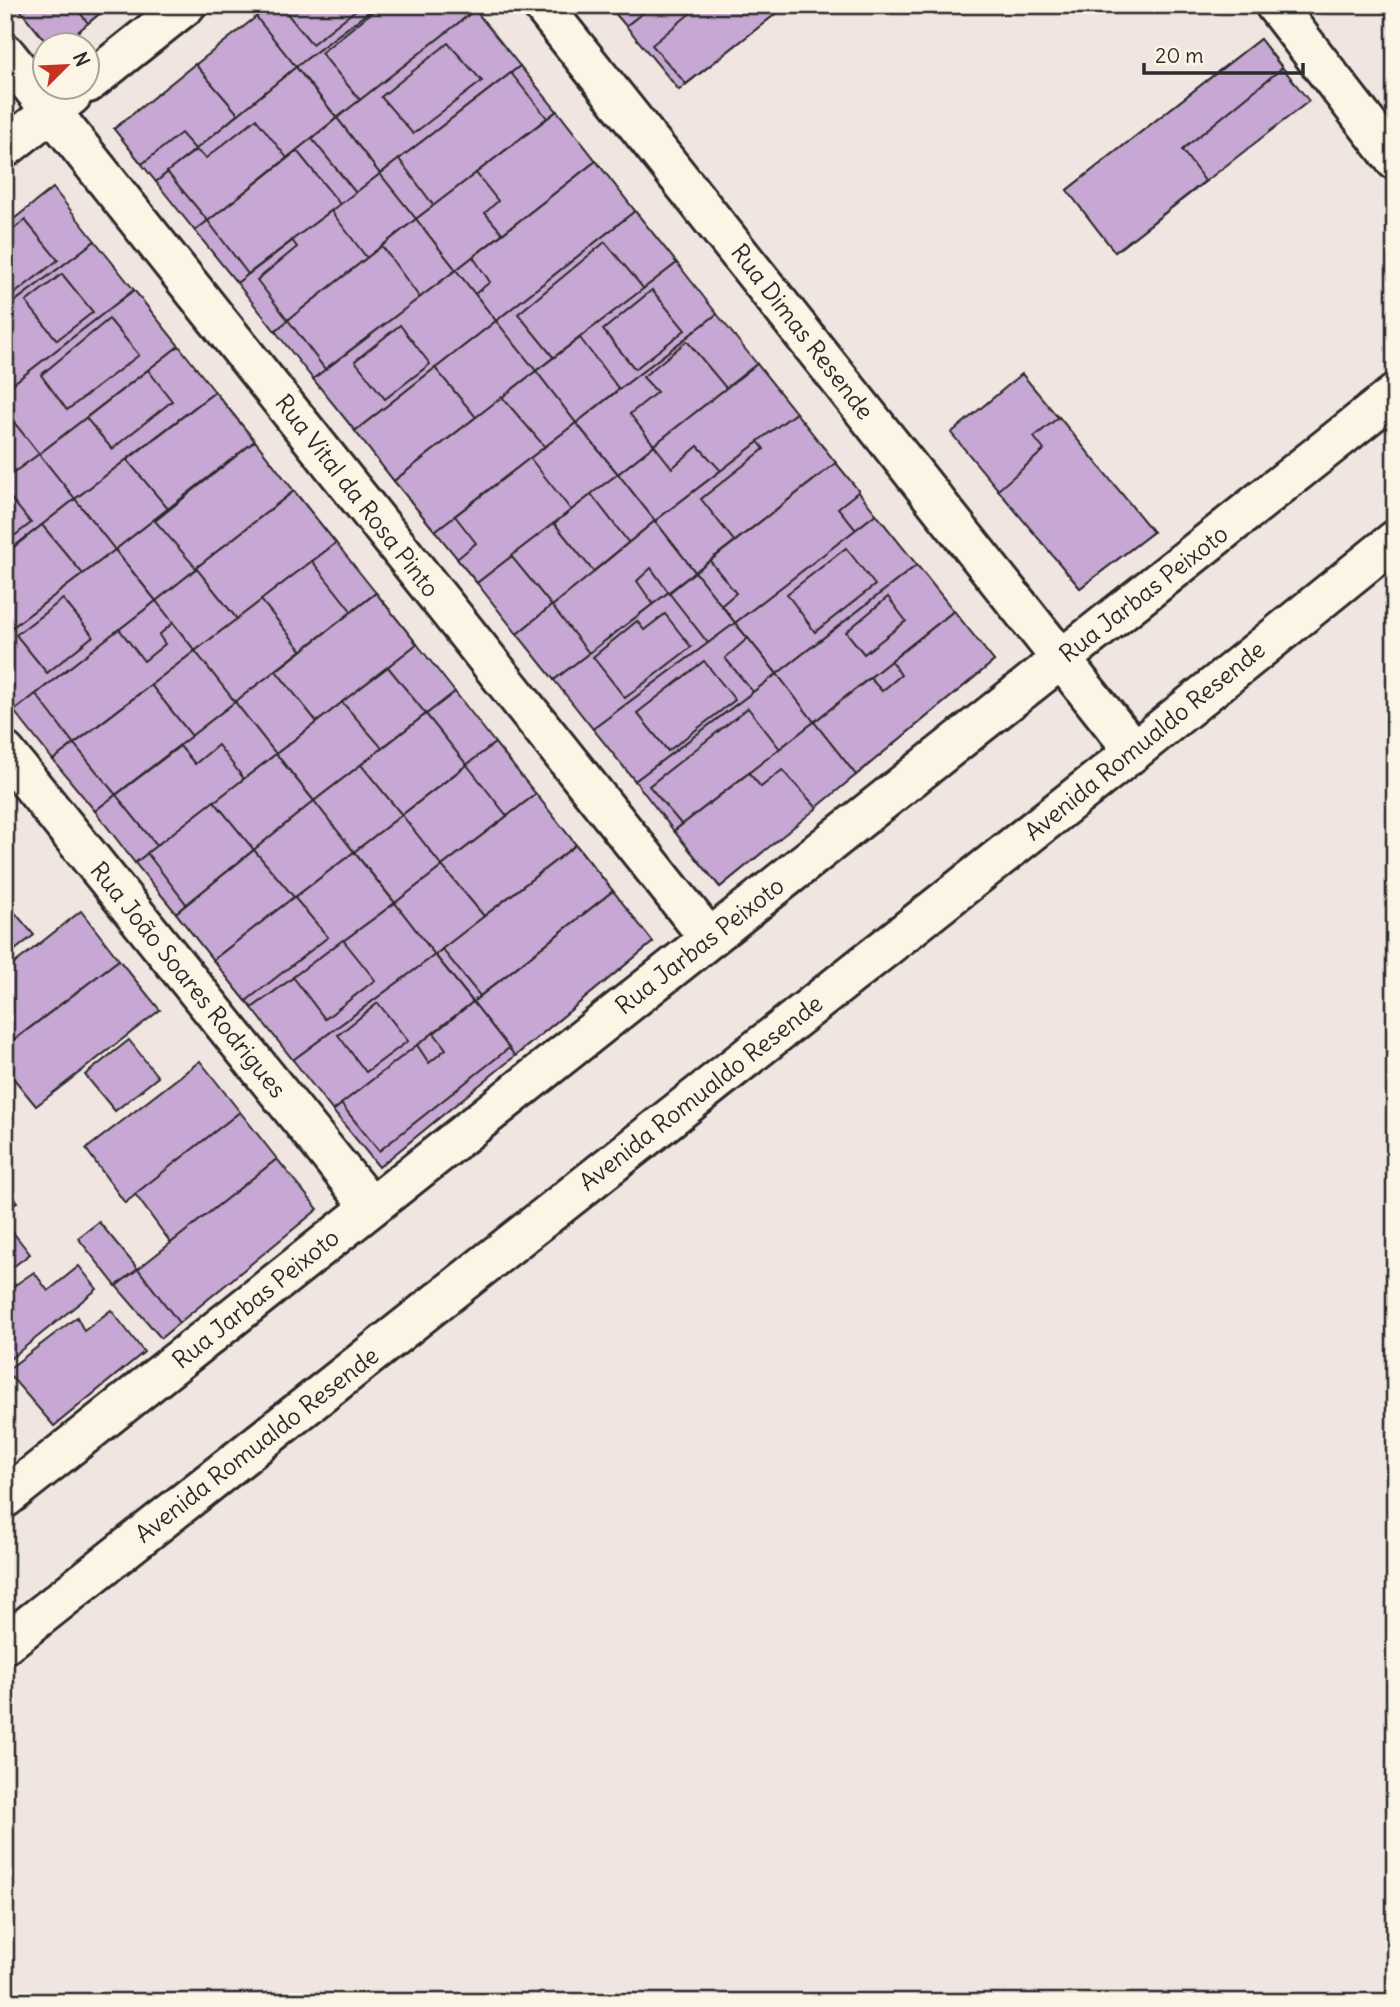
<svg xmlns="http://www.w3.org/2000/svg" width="1400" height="2007" font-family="Delius,sans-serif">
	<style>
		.building { fill: #c7a7d3; stroke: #2b2b2b; stroke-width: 2 }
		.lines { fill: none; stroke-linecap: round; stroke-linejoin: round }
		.street-casing { stroke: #2b2b2b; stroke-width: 44 }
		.secondary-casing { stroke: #2b2b2b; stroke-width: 44 }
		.street { stroke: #fcf5e5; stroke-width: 38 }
		.secondary { stroke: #fcf5e5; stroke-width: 38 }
		.labels { text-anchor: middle; stroke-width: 7; stroke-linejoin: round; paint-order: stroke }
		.street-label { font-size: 24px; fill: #2b2b2b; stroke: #fcf5e5 }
	</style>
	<rect width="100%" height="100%" fill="#f1e5e1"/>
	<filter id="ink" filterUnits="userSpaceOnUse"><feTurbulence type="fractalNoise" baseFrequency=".0143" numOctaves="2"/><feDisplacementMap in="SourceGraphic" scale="14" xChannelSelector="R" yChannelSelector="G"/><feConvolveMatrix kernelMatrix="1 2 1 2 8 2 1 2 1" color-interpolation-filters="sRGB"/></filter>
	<g filter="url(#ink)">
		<g class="building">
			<path d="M16 5H110L61 46H49Z"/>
			<path d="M74 5H110L88 23Z"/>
			<path d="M271 5H378L296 67 256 17Z"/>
			<path d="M290 5H362L312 44 284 10Z"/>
			<path d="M378 5H471L475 10 337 118 296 67Z"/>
			<path d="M381 5H460L468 16 360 100 321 53Z"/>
			<path d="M608 5H653L626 26Z"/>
			<path d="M608 5H653L626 26Z"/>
			<path d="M653 5H787L679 90 626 26Z"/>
			<path d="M700 5H787L686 84 652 45Z"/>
			<path d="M475 10 520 66 380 174 337 118Z"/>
			<path d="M256 17 296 67 156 182 114 129Z"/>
			<path d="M1260 39 1309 101 1115 252 1067 190Z"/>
			<path d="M1260 39 1282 68 1182 150 1205 181 1115 252 1067 190Z"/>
			<path d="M448 43 482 81 413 134 381 97Z"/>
			<path d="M195 64 238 114 196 150 181 133 142 164 114 129Z"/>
			<path d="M520 66 557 111 416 219 380 174Z"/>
			<path d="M296 67 337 118 195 231 156 182Z"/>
			<path d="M511 73 547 118 434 206 399 159Z"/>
			<path d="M557 111 596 161 456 270 416 219Z"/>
			<path d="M557 111 596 161 503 234 485 213 498 201 476 173Z"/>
			<path d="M337 118 380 174 237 283 195 231Z"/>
			<path d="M337 118 380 174 356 193 312 139Z"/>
			<path d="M256 119 287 158 208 221 167 172 196 150 206 158Z"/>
			<path d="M297 151 340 204 248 274 208 221Z"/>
			<path d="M596 161 635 211 496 321 456 270Z"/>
			<path d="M596 161 635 211 496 321 475 294 490 282 473 257Z"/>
			<path d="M380 174 416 219 275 331 237 283Z"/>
			<path d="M53 188 95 241 5 309V226Z"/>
			<path d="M331 211 367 258 288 320 257 280 297 247 292 240Z"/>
			<path d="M635 211 677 263 536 371 496 321Z"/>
			<path d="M416 219 456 270 313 379 275 331Z"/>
			<path d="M25 220 58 260 5 301V236Z"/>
			<path d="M95 241 134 290 5 390V309Z"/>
			<path d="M605 242 644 289 554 358 518 314Z"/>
			<path d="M382 246 420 298 325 369 288 320Z"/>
			<path d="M677 263 717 314 576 423 536 371Z"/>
			<path d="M456 270 496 321 355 431 313 379Z"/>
			<path d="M62 274 93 312 57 340 26 302Z"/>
			<path d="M134 290 179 346 39 454 5 411V390Z"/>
			<path d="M652 290 685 330 635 369 603 330Z"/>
			<path d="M717 314 757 364 618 474 576 423Z"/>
			<path d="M109 319 139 355 67 410 41 375Z"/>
			<path d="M496 321 536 371 394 481 355 431Z"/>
			<path d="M400 325 430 364 385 399 355 361Z"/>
			<path d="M580 338 619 389 576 423 536 371Z"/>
			<path d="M687 341 727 389 654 445 630 414 657 392 643 377Z"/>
			<path d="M179 346 215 392 75 499 39 454Z"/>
			<path d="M757 364 796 413 655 521 618 474Z"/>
			<path d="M757 364 796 413 721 471 698 446 672 468 654 445Z"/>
			<path d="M435 368 476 417 394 481 355 431Z"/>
			<path d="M148 370 172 401 112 449 86 418Z"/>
			<path d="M536 371 576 423 435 531 394 481Z"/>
			<path d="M1022 374 1153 532 1080 588 951 433Z"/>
			<path d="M215 392 255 441 115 550 75 499Z"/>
			<path d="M215 392 255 441 169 510 127 460Z"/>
			<path d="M502 397 545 447 435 531 394 481Z"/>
			<path d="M5 411 39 454 5 479Z"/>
			<path d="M796 413 836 463 695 572 655 521Z"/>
			<path d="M796 413 836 463 735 542 701 499 764 449 758 441Z"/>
			<path d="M1059 417 1153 532 1080 588 998 490 1044 450 1034 437Z"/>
			<path d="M576 423 618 474 477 583 435 531Z"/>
			<path d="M255 441 294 491 156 601 115 550Z"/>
			<path d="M255 441 294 491 196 568 155 521Z"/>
			<path d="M39 454 75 499 5 554V479Z"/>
			<path d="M530 458 571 510 477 583 457 559 476 543 455 516Z"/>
			<path d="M836 463 876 514 735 623 695 572Z"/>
			<path d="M836 463 859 491 838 508 856 530 735 623 722 605 736 593 710 561Z"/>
			<path d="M618 474 655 521 517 634 477 583Z"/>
			<path d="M618 474 655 521 629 543 591 494Z"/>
			<path d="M5 491 31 523 5 543Z"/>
			<path d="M294 491 336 543 195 651 156 601Z"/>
			<path d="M294 491 336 543 237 619 196 568Z"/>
			<path d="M75 499 115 550 5 633V554Z"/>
			<path d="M876 514 917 565 777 674 735 623Z"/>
			<path d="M655 521 695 572 554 680 517 634Z"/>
			<path d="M655 521 695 572 669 593 651 568 637 581 653 604 589 653 552 606Z"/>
			<path d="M554 523 594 572 552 606 511 556Z"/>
			<path d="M42 525 83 574 5 633V554Z"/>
			<path d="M336 543 376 593 235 702 195 651Z"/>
			<path d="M846 548 875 585 815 632 787 594Z"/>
			<path d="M115 550 156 601 14 711 5 700V633Z"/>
			<path d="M312 561 352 612 302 651 261 600Z"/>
			<path d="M917 565 954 611 814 722 777 674Z"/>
			<path d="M695 572 735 623 593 729 554 680Z"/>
			<path d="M695 572 735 623 708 643 669 593Z"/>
			<path d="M376 593 417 644 276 754 235 702Z"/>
			<path d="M376 593 417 644 317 722 276 671Z"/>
			<path d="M888 597 906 621 864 654 846 632Z"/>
			<path d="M63 599 93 636 47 673 16 635Z"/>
			<path d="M156 601 195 651 53 760 14 711Z"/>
			<path d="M954 611 994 661 856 775 814 722Z"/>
			<path d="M954 611 994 661 856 775 814 722 870 678 882 691 901 675 891 661Z"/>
			<path d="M665 614 691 647 625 698 593 657 637 621 644 630Z"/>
			<path d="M173 623 195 651 74 744 36 694 119 629 144 661 165 644 159 635Z"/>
			<path d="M735 623 777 674 635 781 593 729Z"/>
			<path d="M748 638 777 674 753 692 725 658Z"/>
			<path d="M417 644 455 692 314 801 276 754Z"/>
			<path d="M195 651 235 702 95 811 53 760Z"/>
			<path d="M704 661 735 700 668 751 637 713Z"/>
			<path d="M388 667 426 714 382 748 342 702Z"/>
			<path d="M777 674 814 722 674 831 635 781Z"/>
			<path d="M151 685 192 736 116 795 74 744Z"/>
			<path d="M455 692 495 743 354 852 314 801Z"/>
			<path d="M235 702 276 754 135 863 95 811Z"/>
			<path d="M748 708 780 749 682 825 649 786Z"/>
			<path d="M426 714 467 765 402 815 361 765Z"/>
			<path d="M814 722 856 775 720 887 674 831Z"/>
			<path d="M495 743 536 794 395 903 354 852Z"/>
			<path d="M218 745 244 779 157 846 116 795 180 746 195 764Z"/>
			<path d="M276 754 314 801 176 913 135 863Z"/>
			<path d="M467 765 507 816 442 866 402 815Z"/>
			<path d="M782 770 817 808 720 887 674 831 749 773 761 787Z"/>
			<path d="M536 794 576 845 435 955 395 903Z"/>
			<path d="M536 794 576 845 484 916 442 866Z"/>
			<path d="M214 801 254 850 187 905 147 853Z"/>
			<path d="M314 801 354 852 213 960 176 913Z"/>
			<path d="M576 845 613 891 473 1002 435 955Z"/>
			<path d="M576 845 613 891 480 996 442 949Z"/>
			<path d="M254 850 294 897 213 960 176 913Z"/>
			<path d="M354 852 395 903 252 1008 213 960Z"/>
			<path d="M613 891 653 942 515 1056 473 1002Z"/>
			<path d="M613 891 653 942 515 1056 473 1002Z"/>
			<path d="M294 897 328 937 246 1001 213 960Z"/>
			<path d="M5 901 34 935 5 958Z"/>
			<path d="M395 903 435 955 293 1060 252 1008Z"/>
			<path d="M81 911 119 960 15 1039 5 1027V971Z"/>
			<path d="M343 940 375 980 325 1019 293 977Z"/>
			<path d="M435 955 473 1002 333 1111 293 1060Z"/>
			<path d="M119 960 160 1010 36 1106 5 1068V1047Z"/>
			<path d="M473 1002 515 1056 379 1167 333 1111Z"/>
			<path d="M473 1002 509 1048 379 1151 341 1104 417 1045 429 1063 446 1049 434 1033Z"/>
			<path d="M378 1003 408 1041 366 1072 338 1035Z"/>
			<path d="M129 1040 158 1077 115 1111 85 1075Z"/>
			<path d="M200 1061 240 1112 125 1203 86 1149Z"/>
			<path d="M240 1112 277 1159 171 1243 135 1194Z"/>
			<path d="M277 1159 318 1209 179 1323 138 1269Z"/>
			<path d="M5 1186 17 1202 5 1210Z"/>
			<path d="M5 1222 30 1254 5 1273Z"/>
			<path d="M99 1222 138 1269 116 1286 78 1238Z"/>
			<path d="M79 1266 97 1289 5 1363V1292L34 1272 48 1291Z"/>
			<path d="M138 1269 179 1323 161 1338 116 1286Z"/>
			<path d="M111 1310 144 1352 54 1426 6 1371 77 1317 84 1331Z"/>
		</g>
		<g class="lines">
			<g class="street-casing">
				<g id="street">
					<path d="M542 5 1134 751"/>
					<path d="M1275 5 1395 160"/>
					<path d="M5 53 709 938"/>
					<path d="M88 83 186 5"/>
					<path d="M5 148 72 95"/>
					<path d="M5 752 371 1207"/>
					<path d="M5 1498 1395 394"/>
				</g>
			</g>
			<g class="secondary-casing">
				<path id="secondary" d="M5 1644 1134 751 1395 540"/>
			</g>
			<use href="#street" class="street"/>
			<use href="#secondary" class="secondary"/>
		</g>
	</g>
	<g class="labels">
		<g class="street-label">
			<text transform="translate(802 332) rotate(52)" y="8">Rua Dimas Resende</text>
			<text transform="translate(357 496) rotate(52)" y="8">Rua Vital da Rosa Pinto</text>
			<text transform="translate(1144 594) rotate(-38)" y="8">Rua Jarbas Peixoto</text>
			<text transform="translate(1145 741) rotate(-39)" y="8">Avenida Romualdo Resende</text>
			<text transform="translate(700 946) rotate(-38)" y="8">Rua Jarbas Peixoto</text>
			<text transform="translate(188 980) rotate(51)" y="8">Rua João Soares Rodrigues</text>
			<text transform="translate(701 1093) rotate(-38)" y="8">Avenida Romualdo Resende</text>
			<text transform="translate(256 1299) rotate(-39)" y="8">Rua Jarbas Peixoto</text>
			<text transform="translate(257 1445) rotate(-38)" y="8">Avenida Romualdo Resende</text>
		</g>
	</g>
	<rect width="1400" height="2007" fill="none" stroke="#fcf5e5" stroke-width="28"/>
	<rect x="14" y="14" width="1372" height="1979" fill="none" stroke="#2b2b2b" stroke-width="2.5" filter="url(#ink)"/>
	<g transform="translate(66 66) rotate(66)"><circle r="33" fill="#fcf5e5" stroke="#a8a49b" stroke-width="2"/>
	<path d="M0-5L12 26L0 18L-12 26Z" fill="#c8321e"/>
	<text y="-10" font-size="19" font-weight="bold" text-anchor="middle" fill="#2b2b2b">N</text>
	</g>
	<path d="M1144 63v10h159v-10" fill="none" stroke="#2b2b2b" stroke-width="3.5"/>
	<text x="1155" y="63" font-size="21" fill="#2b2b2b" stroke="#fcf5e5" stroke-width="5" paint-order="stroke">20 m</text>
</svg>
